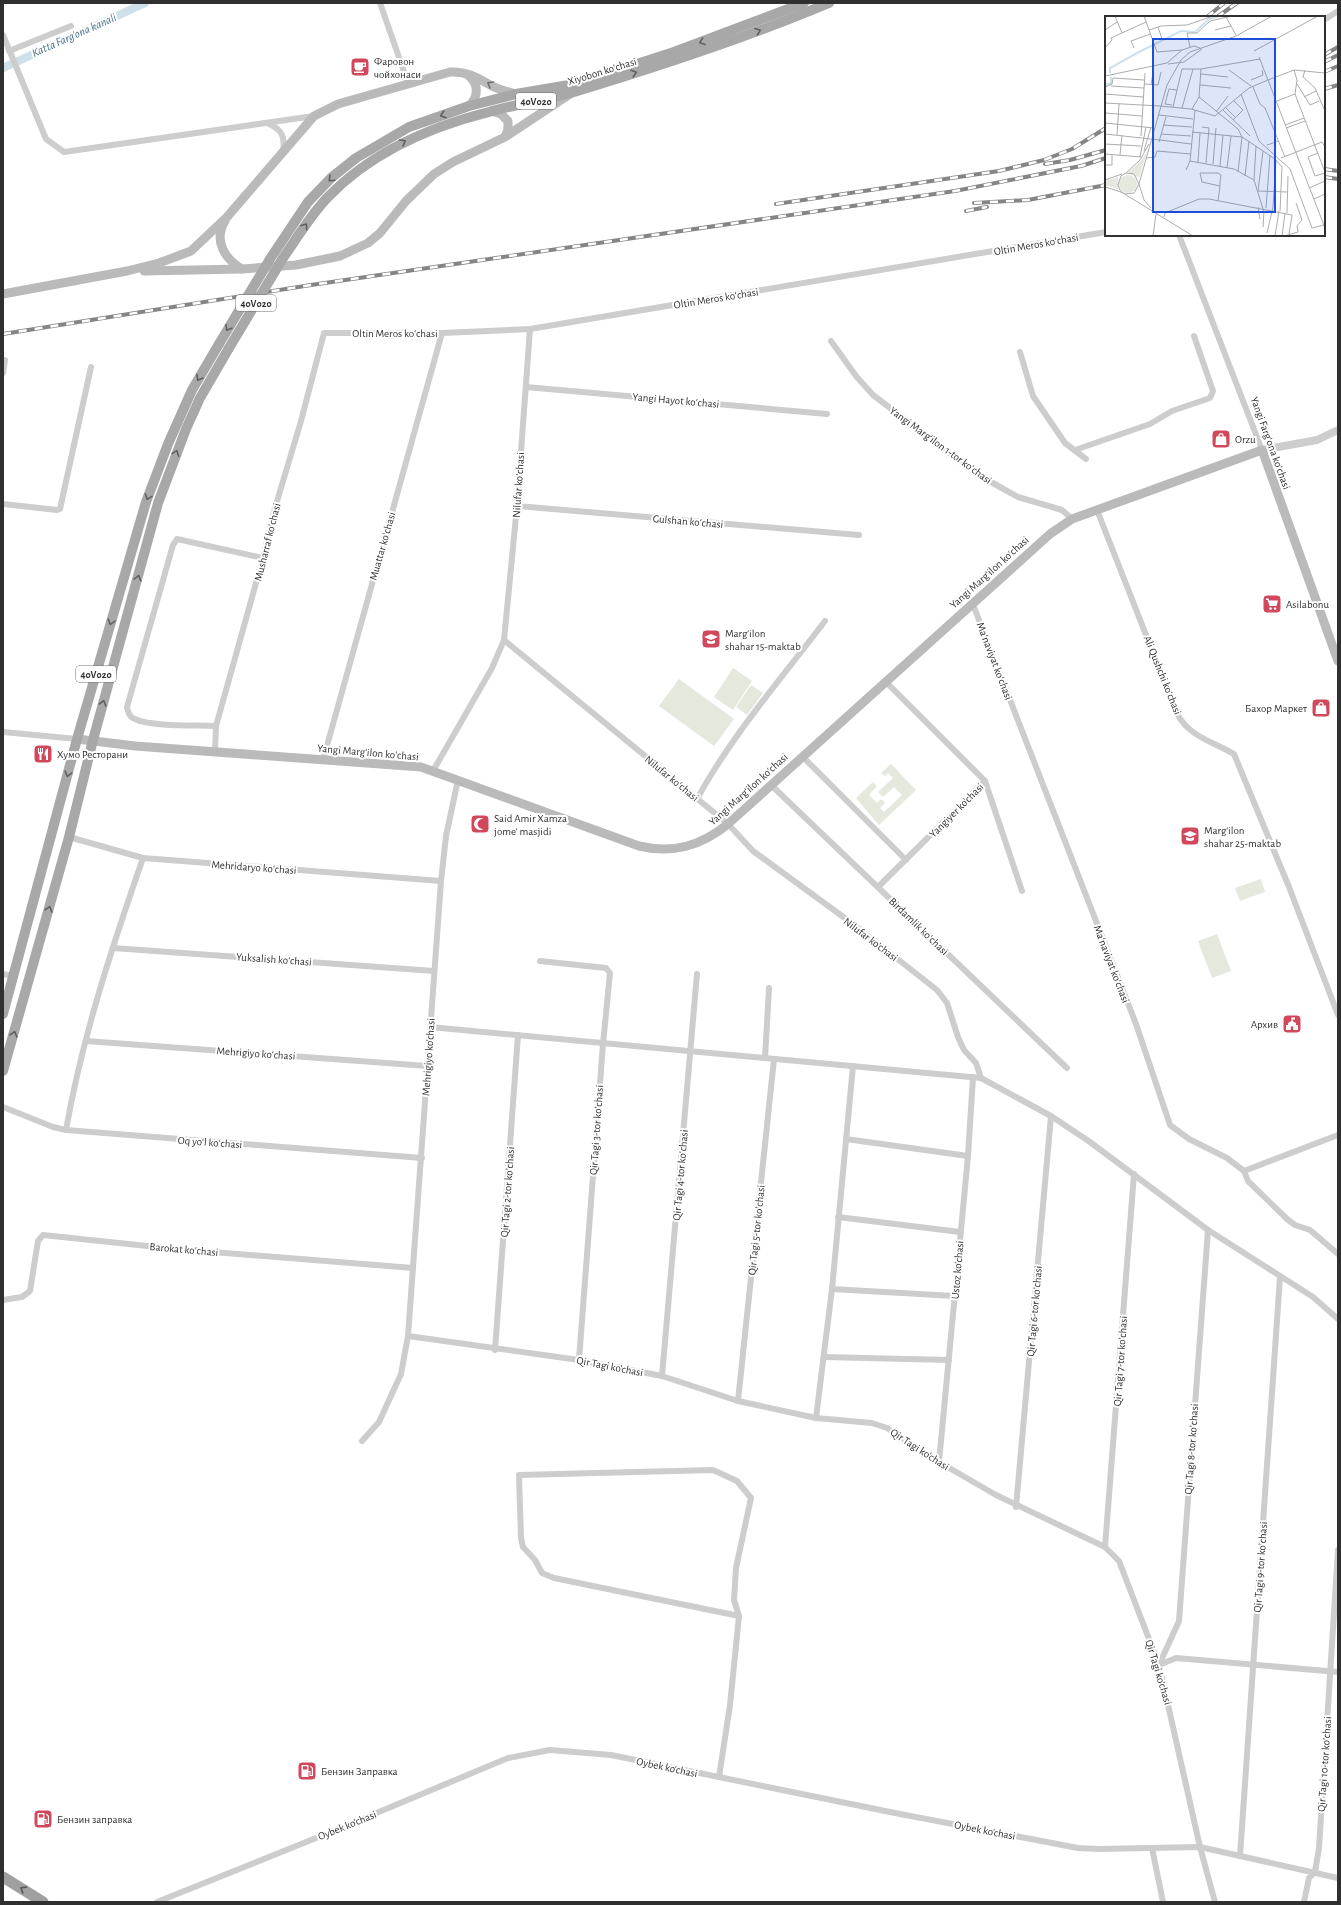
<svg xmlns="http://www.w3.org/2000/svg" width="1341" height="1905" font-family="'Alegreya Sans',sans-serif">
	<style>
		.green { fill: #e4e8dd }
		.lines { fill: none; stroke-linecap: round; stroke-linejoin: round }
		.canal { stroke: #cee0e9; stroke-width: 8 }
		.minor { stroke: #cdcdcd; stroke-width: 6 }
		.tertiary { stroke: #cdcdcd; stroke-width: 8 }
		.secondary { stroke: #bababa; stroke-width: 9 }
		.primary { stroke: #a8a8a8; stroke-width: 10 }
		.trunk { stroke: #a0a0a0; stroke-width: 11 }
		.rail-casing { stroke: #858585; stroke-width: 4 }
		.rail { stroke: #fff; stroke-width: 2.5; stroke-dasharray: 8; stroke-linecap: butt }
		.primary-bridge { stroke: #a8a8a8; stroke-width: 10 }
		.oneway { stroke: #606060 }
		.oneway2 { stroke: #6e6e6e }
		.oneway3 { stroke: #575757 }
		.labels { text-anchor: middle; stroke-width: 4; stroke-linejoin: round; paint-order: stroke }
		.shield { fill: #fff; stroke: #6e6e6e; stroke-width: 1 }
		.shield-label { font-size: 10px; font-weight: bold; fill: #303030 }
		.poi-label { font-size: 11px; fill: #303030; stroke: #fff; text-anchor: start }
		.street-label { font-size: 11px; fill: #303030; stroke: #fff }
		.water-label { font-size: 12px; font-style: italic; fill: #477489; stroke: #fff }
		.inset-river { fill: none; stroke: #cee0e9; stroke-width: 2 }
		.inset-road { fill: none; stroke: #acacac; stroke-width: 1 }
		.view { fill: #1d4ed8; fill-opacity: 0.15; stroke: #1d4ed8; stroke-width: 2 }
		.inset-edge { fill: none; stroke: #303030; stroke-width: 2 }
	</style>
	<rect width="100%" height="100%" fill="#fff"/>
	<g class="green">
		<path d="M733 668 752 681 733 710 714 697Z"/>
		<path d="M679 679 734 719 714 746 659 706Z"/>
		<path d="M751 685 763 693 747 715 736 707Z"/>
		<path d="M891 764 916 790 879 825 856 798 873 782 877 786 869 795 877 803 881 799 885 803 880 808 884 812 902 795 894 787 883 797 878 792 893 778 888 773 885 776 881 773Z"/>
		<path d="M1261 879 1265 892 1240 901 1235 888Z"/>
		<path d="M1217 934 1231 971 1212 978 1198 941Z"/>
	</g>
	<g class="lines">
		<path class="canal" d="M3 68 145 3"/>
		<g class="minor">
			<path d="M380 3 408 83"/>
			<path d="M1324 20 1338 11"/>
			<path d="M3 35 46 139 64 152 314 116"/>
			<path d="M9 51 71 26"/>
			<path d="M269 124C283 130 285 138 283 152"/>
			<path d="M1179 235 1262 450"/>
			<path d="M831 341 856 376 873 395 980 476 1018 497 1062 510 1072 519"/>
			<path d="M1020 352 1033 396 1065 443 1086 459"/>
			<path d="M3 373 5 360"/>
			<path d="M526 387 827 414"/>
			<path d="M1075 450 1150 424 1172 411 1210 398 1213 391 1194 336"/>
			<path d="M3 504 57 510 60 509 91 367"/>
			<path d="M517 506 859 535"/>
			<path d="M1097 510 1177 714C1191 738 1212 741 1234 754L1289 887 1338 1015"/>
			<path d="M972 602 1136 1024 1170 1125 1189 1139 1227 1158 1244 1171 1248 1181 1287 1219 1295 1225 1310 1230 1338 1254"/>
			<path d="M504 640 728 824 753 851 853 924 937 990 947 1003 958 1037 964 1050 976 1063 981 1078"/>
			<path d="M216 726C196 725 151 727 135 719 129 717 128 712 127 707L173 545 177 539 263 558"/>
			<path d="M3 732 77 739"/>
			<path d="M215 751 216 726 263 558 275 508 301 421 324 333H442L530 329 1106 232"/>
			<path d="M802 756 906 860"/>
			<path d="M323 760 442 333"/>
			<path d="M433 771 492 668 504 640 517 506 530 329"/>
			<path d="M985 781 1022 891"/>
			<path d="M771 785 1067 1068"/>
			<path d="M697 799C732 735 781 679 825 621"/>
			<path d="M69 837 143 858 441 881"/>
			<path d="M878 887 985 781 885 681"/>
			<path d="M113 948 434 971"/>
			<path d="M540 961 606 968 610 973 603 1044 579 1360"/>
			<path d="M3 974 13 976"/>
			<path d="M430 1027 981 1078 1051 1116 1090 1142 1208 1230 1313 1297 1338 1319"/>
			<path d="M86 1041 427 1066"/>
			<path d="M765 1058 769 988"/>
			<path d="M3 1107 53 1127 66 1130 422 1158"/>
			<path d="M66 1130C82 1038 112 947 143 858"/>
			<path d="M846 1139 968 1156"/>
			<path d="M1244 1171 1338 1135"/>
			<path d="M838 1217 960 1232"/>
			<path d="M832 1289 954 1296"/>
			<path d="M3 1300 22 1297 30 1291 38 1241 43 1235 176 1249 413 1268"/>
			<path d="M408 1336 579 1360 662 1376 738 1401 816 1418 872 1423 887 1428 939 1462 996 1495 1105 1547 1119 1561 1159 1665 1200 1847 1215 1902"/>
			<path d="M495 1350 518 1035"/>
			<path d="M824 1357 949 1360"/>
			<path d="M662 1376 697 974"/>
			<path d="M738 1401 774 1059"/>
			<path d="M816 1418 832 1289 853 1066"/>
			<path d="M362 1441 379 1422 401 1374 408 1336 441 881 446 836 458 780"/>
			<path d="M939 1462 968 1156 973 1077"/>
			<path d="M1016 1507 1051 1116"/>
			<path d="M1105 1547 1134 1174"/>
			<path d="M1159 1665 1179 1621 1208 1230"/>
			<path d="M1159 1665 1176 1658 1338 1672"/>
			<path d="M719 1777 730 1705 739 1616 734 1600 736 1568 751 1498 737 1481 713 1470 519 1475 521 1538 523 1547 535 1560 542 1573 554 1578 739 1616"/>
			<path d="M1152 1848 1163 1902"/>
			<path d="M1240 1856 1280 1277"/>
			<path d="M157 1902 331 1832 508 1758 550 1750 611 1755 895 1813 1078 1848 1099 1849 1200 1847 1338 1878"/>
			<path d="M1304 1902 1309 1878 1315 1872 1319 1848 1338 1550"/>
		</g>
		<path class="tertiary" d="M1262 450 1317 440 1338 430"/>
		<g class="secondary">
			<path d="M468 75C479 84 479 96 469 106"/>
			<path d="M491 111 501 114 508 121V129L505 137"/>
			<path d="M225 221C213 241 225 259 242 269"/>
			<path d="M144 271 242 269 296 265 340 256 368 243 380 233 406 201 434 174 453 162 505 137 570 94"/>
			<path d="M3 294 127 271 159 263 191 251 227 217 314 116 338 104 450 72C467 71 478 78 492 86 500 90 509 92 516 94"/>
			<path d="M77 739 135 746 421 767 639 846C673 854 701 846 728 824L1050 534 1072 519 1262 450 1338 661"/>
		</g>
		<g class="primary">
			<path d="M283 258C297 238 310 216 327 198 371 152 429 127 489 112 517 104 546 100 574 92 660 66 746 38 829 3"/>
			<path d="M270 259 308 202 331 178 356 158 409 127 469 106 516 94 575 84 674 52 804 3"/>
			<path d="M3 1014 77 739 146 502 168 444 192 390 219 344"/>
			<path d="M3 1071 69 837 93 740 158 503 186 429 200 398 229 348"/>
		</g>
		<path class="trunk" d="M3 1877 43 1902"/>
		<g class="rail-casing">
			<g id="rail">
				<path d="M1207 17 1224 3"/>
				<path d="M1217 17 1237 3"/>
				<path d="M1324 55 1338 47"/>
				<path d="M1324 62 1338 55"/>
				<path d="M1324 72 1338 66"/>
				<path d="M1324 89 1338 85"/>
				<path d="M1045 164 1070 160 1106 150"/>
				<path d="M1324 169 1338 171"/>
				<path d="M1324 177 1338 179"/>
				<path d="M974 203 1028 200 1106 185"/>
				<path d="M776 204 999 171 1044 160 1072 149 1106 128"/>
				<path d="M966 211 987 207"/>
				<path d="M3 334 311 285 955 191 1081 166 1106 158"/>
			</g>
		</g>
		<use href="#rail" class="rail"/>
		<g class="primary-bridge">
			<path d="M219 344 270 259"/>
			<path d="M229 348 283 258"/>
		</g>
	</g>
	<defs><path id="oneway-chevron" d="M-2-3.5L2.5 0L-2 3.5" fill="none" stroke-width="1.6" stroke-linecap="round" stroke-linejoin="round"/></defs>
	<g class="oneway">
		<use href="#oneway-chevron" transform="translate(758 31) rotate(-20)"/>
		<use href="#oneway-chevron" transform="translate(702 42) rotate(160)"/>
		<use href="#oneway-chevron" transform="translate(634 73) rotate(-17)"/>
		<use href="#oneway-chevron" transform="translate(443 115) rotate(161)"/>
		<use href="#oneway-chevron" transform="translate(403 142) rotate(-30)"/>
		<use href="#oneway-chevron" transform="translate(331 179) rotate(137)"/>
		<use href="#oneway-chevron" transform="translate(305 226) rotate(-54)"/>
		<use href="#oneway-chevron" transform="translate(228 328) rotate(121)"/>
		<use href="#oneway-chevron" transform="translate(199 378) rotate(121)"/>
		<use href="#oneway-chevron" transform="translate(176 453) rotate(-69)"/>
		<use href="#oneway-chevron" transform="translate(148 497) rotate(110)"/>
		<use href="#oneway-chevron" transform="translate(138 578) rotate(-75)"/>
		<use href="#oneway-chevron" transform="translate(111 622) rotate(106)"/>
		<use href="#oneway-chevron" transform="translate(103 703) rotate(-75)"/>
		<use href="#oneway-chevron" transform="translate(68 774) rotate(105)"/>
		<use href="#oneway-chevron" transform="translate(49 909) rotate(-74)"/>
		<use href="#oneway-chevron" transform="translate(14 1034) rotate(-74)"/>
	</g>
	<use class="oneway2" href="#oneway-chevron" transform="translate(490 84) rotate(-150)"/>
	<use class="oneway3" href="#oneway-chevron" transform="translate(23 1889) rotate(-148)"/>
	<defs>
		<g id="cafe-square" transform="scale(1)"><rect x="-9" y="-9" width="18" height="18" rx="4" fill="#d1485d" stroke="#fff"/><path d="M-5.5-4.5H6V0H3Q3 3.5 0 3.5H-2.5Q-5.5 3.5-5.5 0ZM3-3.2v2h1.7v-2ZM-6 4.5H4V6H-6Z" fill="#fff"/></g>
		<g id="shop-square" transform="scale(1)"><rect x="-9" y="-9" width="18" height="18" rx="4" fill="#d1485d" stroke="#fff"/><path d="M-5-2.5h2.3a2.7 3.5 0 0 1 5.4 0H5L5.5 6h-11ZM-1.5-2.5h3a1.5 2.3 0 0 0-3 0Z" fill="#fff"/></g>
		<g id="supermarket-square" transform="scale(1)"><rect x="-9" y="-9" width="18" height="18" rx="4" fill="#d1485d" stroke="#fff"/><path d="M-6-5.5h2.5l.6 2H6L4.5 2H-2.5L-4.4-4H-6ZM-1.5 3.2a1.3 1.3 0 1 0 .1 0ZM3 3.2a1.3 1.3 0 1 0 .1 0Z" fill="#fff"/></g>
		<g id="school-square" transform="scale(1)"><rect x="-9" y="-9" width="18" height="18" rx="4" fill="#d1485d" stroke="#fff"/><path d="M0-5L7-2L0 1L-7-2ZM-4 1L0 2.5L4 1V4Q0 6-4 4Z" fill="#fff"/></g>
		<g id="restaurant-square" transform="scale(1)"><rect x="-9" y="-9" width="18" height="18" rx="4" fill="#d1485d" stroke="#fff"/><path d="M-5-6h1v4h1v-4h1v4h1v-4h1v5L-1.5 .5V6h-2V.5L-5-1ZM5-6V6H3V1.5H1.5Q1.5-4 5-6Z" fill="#fff"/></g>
		<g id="mosque-square" transform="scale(1)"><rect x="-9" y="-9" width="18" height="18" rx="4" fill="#d1485d" stroke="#fff"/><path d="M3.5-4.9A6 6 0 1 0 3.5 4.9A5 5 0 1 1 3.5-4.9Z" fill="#fff"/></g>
		<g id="civic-square" transform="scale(1)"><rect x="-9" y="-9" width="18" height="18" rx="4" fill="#d1485d" stroke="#fff"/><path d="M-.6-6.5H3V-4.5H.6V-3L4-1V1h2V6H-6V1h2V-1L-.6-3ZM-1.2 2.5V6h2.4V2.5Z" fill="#fff"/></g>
		<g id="fuel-square" transform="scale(1)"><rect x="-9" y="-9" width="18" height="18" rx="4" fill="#d1485d" stroke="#fff"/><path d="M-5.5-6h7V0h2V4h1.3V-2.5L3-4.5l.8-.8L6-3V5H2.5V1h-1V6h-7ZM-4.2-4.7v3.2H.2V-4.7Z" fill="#fff"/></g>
	</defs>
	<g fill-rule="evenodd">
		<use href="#cafe-square" x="360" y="67"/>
		<use href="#shop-square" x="1221" y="439"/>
		<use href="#supermarket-square" x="1272" y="604"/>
		<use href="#school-square" x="711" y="639"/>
		<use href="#shop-square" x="1321" y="708"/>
		<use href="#restaurant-square" x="43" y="754"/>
		<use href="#mosque-square" x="480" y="824"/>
		<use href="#school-square" x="1190" y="836"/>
		<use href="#civic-square" x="1292" y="1024"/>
		<use href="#fuel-square" x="307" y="1771"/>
		<use href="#fuel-square" x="43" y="1819"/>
	</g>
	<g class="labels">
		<g class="shield">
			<rect x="516" y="93" width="40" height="16" rx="3"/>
			<rect x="236" y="295" width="40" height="16" rx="3"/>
			<rect x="76" y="666" width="40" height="16" rx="3"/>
		</g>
		<g class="shield-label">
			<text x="536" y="105">40V020</text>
			<text x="256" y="307">40V020</text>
			<text x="96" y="678">40V020</text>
		</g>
		<g class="poi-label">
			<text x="374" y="65">Фаровон<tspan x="374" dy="13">чойхонаси</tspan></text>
			<text x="1235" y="443">Orzu</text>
			<text x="1286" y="608">Asilabonu</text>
			<text x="725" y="637">Marg'ilon<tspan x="725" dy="13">shahar 15-maktab</tspan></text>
			<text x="1307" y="712" text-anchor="end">Бахор Маркет</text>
			<text x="57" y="758">Хумо Ресторани</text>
			<text x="494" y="822">Said Amir Xamza<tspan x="494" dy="13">jome' masjidi</tspan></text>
			<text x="1204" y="834">Marg'ilon<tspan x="1204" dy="13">shahar 25-maktab</tspan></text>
			<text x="1278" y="1028" text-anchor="end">Архив</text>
			<text x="321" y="1775">Бензин Заправка</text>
			<text x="57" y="1823">Бензин заправка</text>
		</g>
		<g class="street-label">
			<text transform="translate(602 71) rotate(-17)" y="4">Xiyobon koʻchasi</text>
			<text transform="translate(1036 244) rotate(-10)" y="4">Oltin Meros koʻchasi</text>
			<text transform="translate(716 298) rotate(-9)" y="4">Oltin Meros koʻchasi</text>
			<text x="395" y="337">Oltin Meros koʻchasi</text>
			<text transform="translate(676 400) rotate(5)" y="4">Yangi Hayot koʻchasi</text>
			<text transform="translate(1271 443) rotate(70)" y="4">Yangi Fargʻona koʻchasi</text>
			<text transform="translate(941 445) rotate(36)" y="4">Yangi Margʻilon 1-tor koʼchasi</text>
			<text transform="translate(518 485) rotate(-86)" y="4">Nilufar koʻchasi</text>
			<text transform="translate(688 521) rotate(5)" y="4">Gulshan koʻchasi</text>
			<text transform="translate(267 542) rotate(-76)" y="4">Musharraf koʻchasi</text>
			<text transform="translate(382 546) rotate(-74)" y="4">Muattar koʻchasi</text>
			<text transform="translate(989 572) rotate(-42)" y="4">Yangi Margʻilon koʻchasi</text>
			<text transform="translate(995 661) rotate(69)" y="4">Maʻnaviyat koʻchasi</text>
			<text transform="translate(1163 675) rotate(68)" y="4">Ali Qushchi koʻchasi</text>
			<text transform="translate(368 752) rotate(5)" y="4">Yangi Margʻilon koʻchasi</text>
			<text transform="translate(672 778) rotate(39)" y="4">Nilufar koʻchasi</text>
			<text transform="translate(748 789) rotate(-42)" y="4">Yangi Margʻilon koʻchasi</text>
			<text transform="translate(956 810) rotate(-45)" y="4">Yangiyer ko'chasi</text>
			<text transform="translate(254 867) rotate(4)" y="4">Mehridaryo koʻchasi</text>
			<text transform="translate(919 926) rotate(44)" y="4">Birdamlik koʻchasi</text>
			<text transform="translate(871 939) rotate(37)" y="4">Nilufar ko'chasi</text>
			<text transform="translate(274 959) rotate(4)" y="4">Yuksalish koʻchasi</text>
			<text transform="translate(1112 964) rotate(69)" y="4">Maʻnaviyat koʻchasi</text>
			<text transform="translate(256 1053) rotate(4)" y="4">Mehrigiyo koʻchasi</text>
			<text transform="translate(428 1057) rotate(-86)" y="4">Mehrigiyo ko'chasi</text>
			<text transform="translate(596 1130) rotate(-86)" y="4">Qir Tagi 3-tor koʼchasi</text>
			<text transform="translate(210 1142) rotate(4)" y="4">Oq yoʻl koʻchasi</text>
			<text transform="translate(680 1175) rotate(-85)" y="4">Qir Tagi 4-tor koʼchasi</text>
			<text transform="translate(507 1192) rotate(-86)" y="4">Qir Tagi 2-tor koʼchasi</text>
			<text transform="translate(756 1230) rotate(-84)" y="4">Qir Tagi 5-tor koʼchasi</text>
			<text transform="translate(184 1249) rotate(5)" y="4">Barokat koʻchasi</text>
			<text transform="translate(957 1270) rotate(-85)" y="4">Ustoz ko'chasi</text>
			<text transform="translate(1034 1311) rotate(-85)" y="4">Qir Tagi 6-tor koʼchasi</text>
			<text transform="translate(1120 1361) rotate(-86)" y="4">Qir Tagi 7-tor koʼchasi</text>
			<text transform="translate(610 1366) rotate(11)" y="4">Qir Tagi ko'chasi</text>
			<text transform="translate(920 1449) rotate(33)" y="4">Qir Tagi ko'chasi</text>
			<text transform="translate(1191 1449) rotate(-86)" y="4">Qir Tagi 8-tor koʼchasi</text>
			<text transform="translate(1260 1567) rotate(-86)" y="4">Qir Tagi 9-tor koʼchasi</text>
			<text transform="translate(1159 1672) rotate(73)" y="4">Qir Tagi ko'chasi</text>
			<text transform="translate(1324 1764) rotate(-86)" y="4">Qir Tagi 10-tor koʼchasi</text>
			<text transform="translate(667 1767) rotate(12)" y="4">Oybek ko'chasi</text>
			<text transform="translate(347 1825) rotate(-22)" y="4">Oybek ko'chasi</text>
			<text transform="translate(985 1830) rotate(11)" y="4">Oybek ko'chasi</text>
		</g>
		<g class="water-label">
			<text transform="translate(74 35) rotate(-24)" y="4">Katta Farg'ona kanali</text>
		</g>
	</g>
	<g transform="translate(1105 16)">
		<rect width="220" height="220" fill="#fff"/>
		<path d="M43 134 39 146 34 162 23 156 35 146ZM14 168a9 9 0 1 1 18 0a9 9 0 1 1-18 0ZM13 161V173L0 169V165Z" fill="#e4e8dd"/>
		<path class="inset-river" d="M5 57V52L34 36 76 15 90 16 104 3 115 0M0 69 6 67V61"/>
		<path class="inset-road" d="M10 0 17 17M39 0 52 36 77 34M121 1 131 19M53 11 57 23M0 14 12 6M44 14 56 10 82 9 108 0M110 14 126 10M85 31 82 17H92L105 5 127 0M0 32 7 24 6 22 41 6M29 32 26 25 45 18M149 35 213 0M154 41 163 64 189 54 220 57M63 48 79 46 97 33M124 54 146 70M189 54 192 64 190 78 220 156M200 54 198 61 210 72 220 95M96 58 123 61M0 60 62 47 77 34 89 30 95 32M146 64 158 59 157 54M39 68 53 69 56 56M192 68 205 89 214 85M46 69 48 56M95 69 126 72M6 70 39 72M0 71 7 68 8 62 39 64M148 71 155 88 160 92 180 141M0 78 38 81M136 78 154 125 185 153 207 212 219 209M94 81 133 113 137 121M199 81 211 75M172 85 190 78M0 87 55 90M38 89 40 57M67 89 60 88 64 73 72 74M55 90 86 93 110 100 144 72 163 64 220 212M68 91 77 53H96L155 43M77 92 88 53M121 92 130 101M87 93 94 81 96 53M118 94 145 120M111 96 123 80M0 97 37 100M54 99 88 103M128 104 138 94 129 85M0 107 49 112M58 109 87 111M180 109 199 102M97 111 104 112 101 147M181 112 200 105M87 116 137 121 170 143 177 151 175 195M0 118 46 123M56 118 86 120M12 119 14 88M36 120 38 89M47 123 86 128M54 126 61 101M0 128 36 130M162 129 174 125M39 135 46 111M158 135 153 175 183 176M213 137 203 141 210 160 220 157M0 138 36 141M15 139 17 119M35 141 41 111M42 142 50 141 52 135 86 138M176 142 217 126 220 131M85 145 129 153 149 164 159 196 158 211M93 146 95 117M108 148 111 112M0 149H7V139M115 150 118 119M122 152 126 120M81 154 85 145 90 94M133 156 137 121M21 157 35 144 44 128M140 160 144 125M0 164 17 158M149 164 151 130M34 168 62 69 76 44 85 36 131 20 167 0M34 168 39 184 46 192M0 171 7 173 13 175 18 177 20 178 29 177 34 168 29 158 21 157 16 160 13 169 15 174 18 177 26 182 88 220M204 172 220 165M209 183 220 178M113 185 115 170V166L116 159 113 157H95L97 166 115 170M153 191 155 203M161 192 165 139M182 197 183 160M59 201 60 197 94 183H104L187 199 184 218M162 217 168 191 171 145M48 220 51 198M170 220 174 195M177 220 180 197M179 220 193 216 192 210 197 204 191 187"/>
		<path class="view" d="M48 23H170V196H48Z"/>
		<rect width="220" height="220" class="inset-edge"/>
	</g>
	<rect width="1341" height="1905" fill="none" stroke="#303030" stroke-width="8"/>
</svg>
